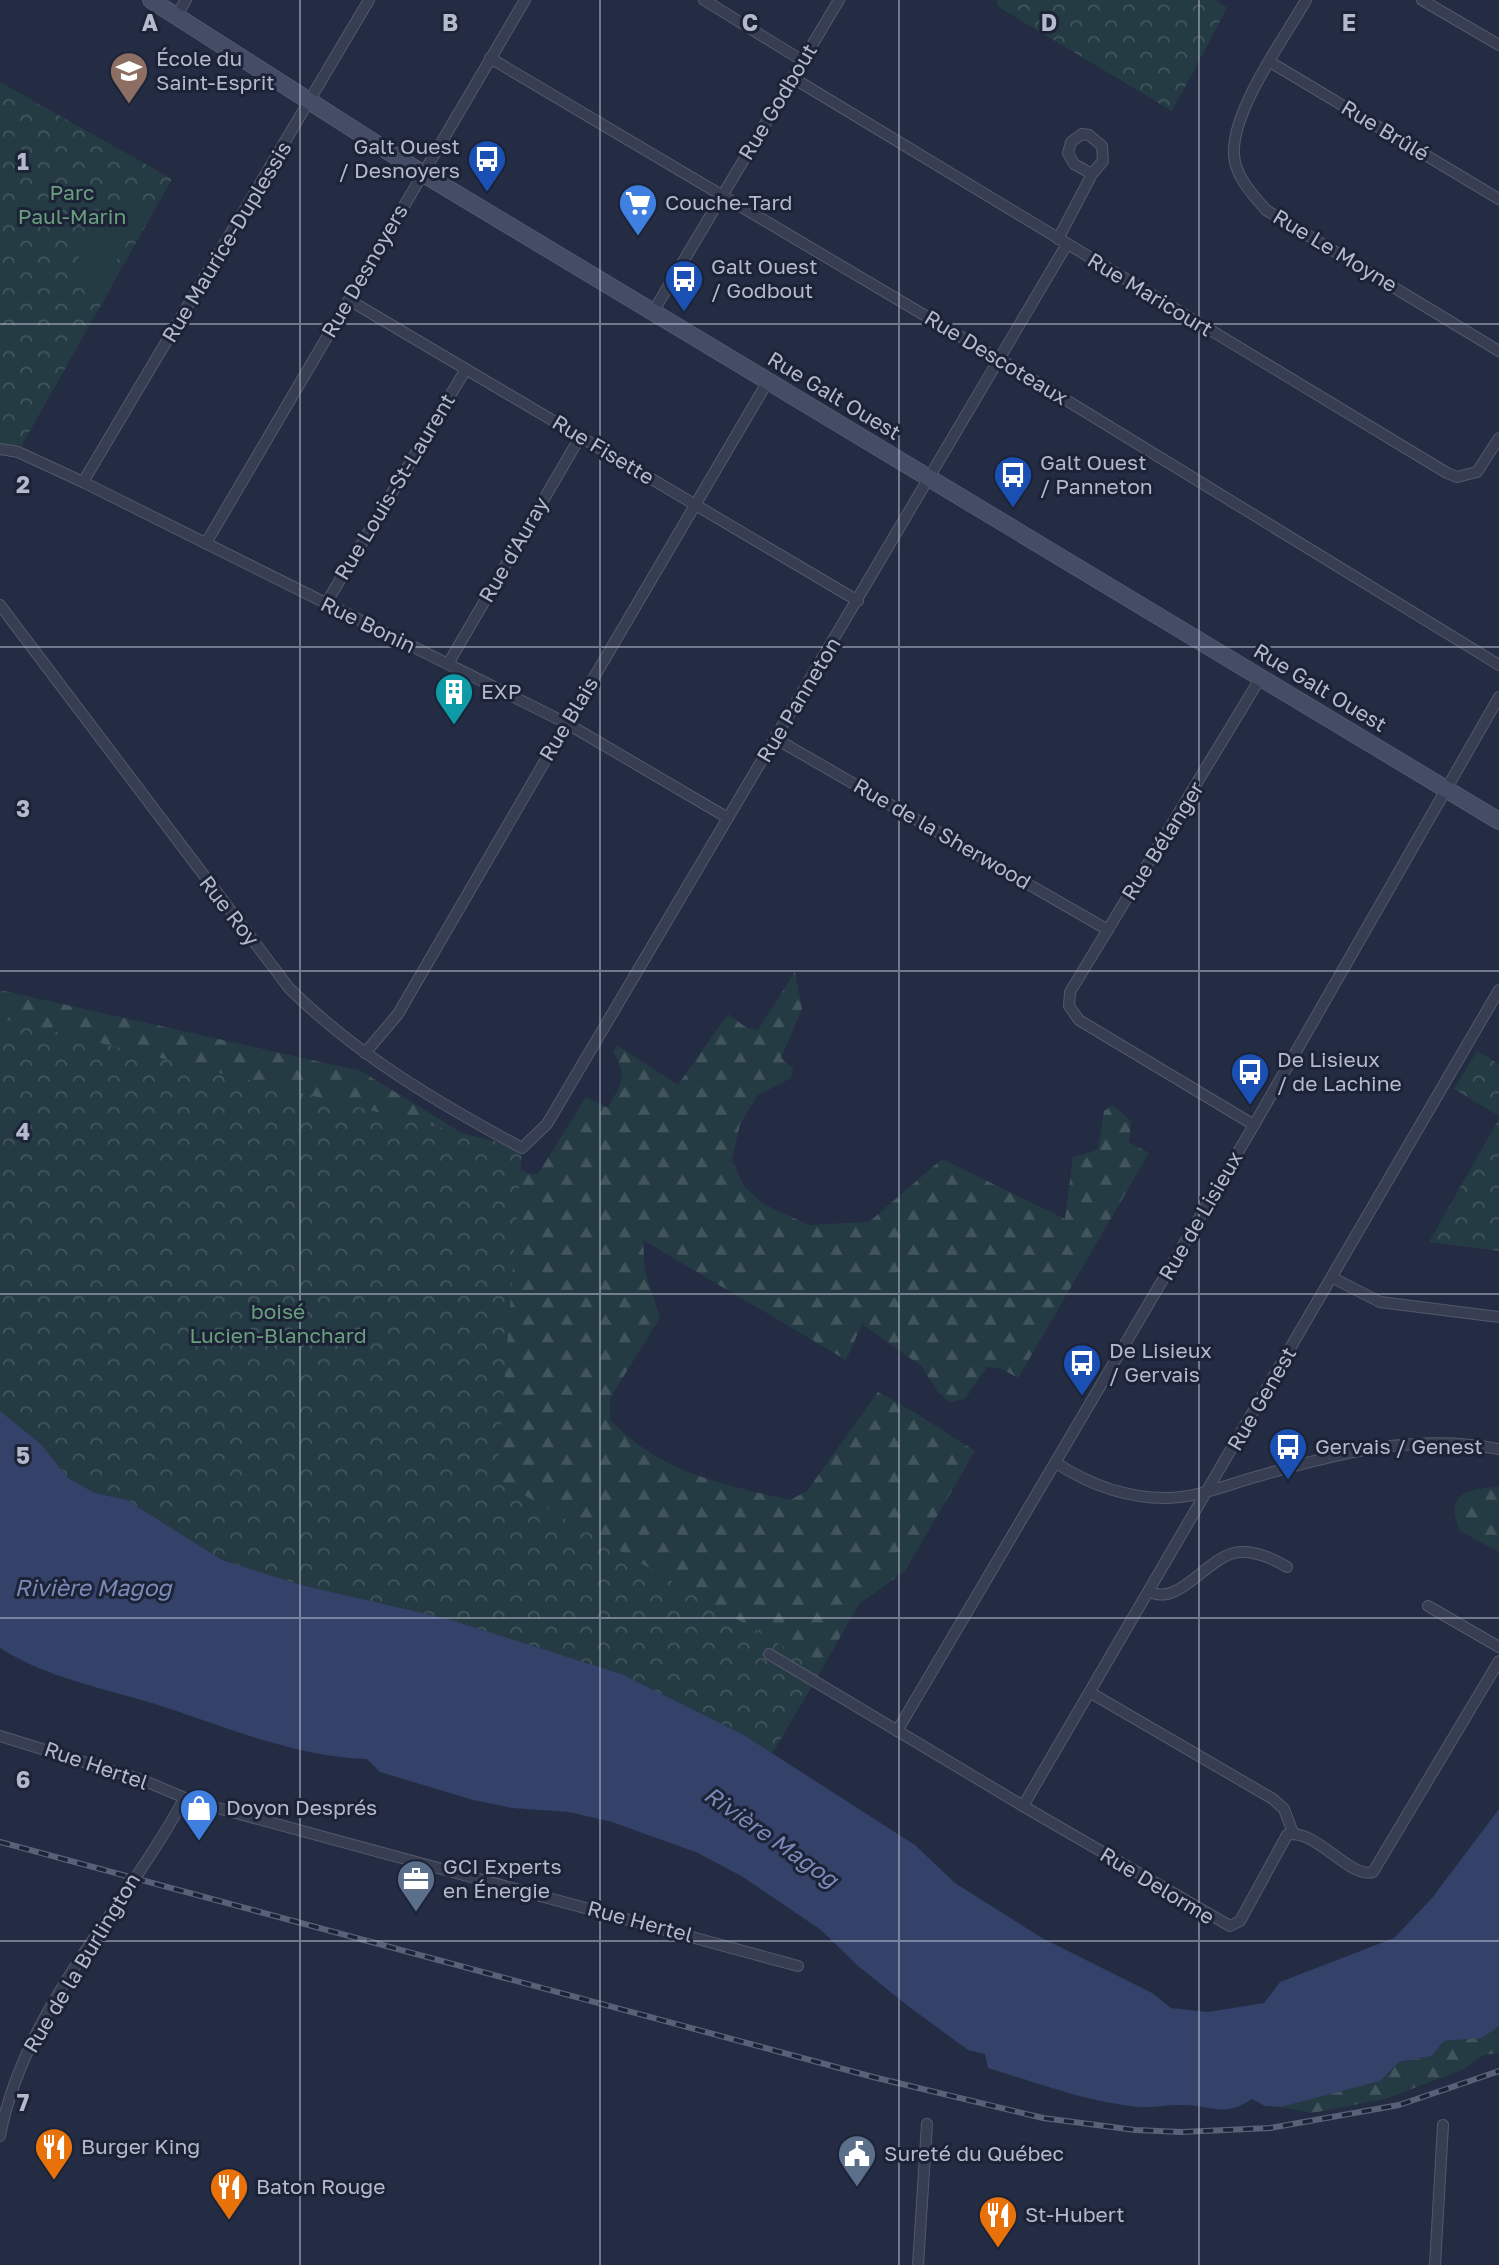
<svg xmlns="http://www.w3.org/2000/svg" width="1499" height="2265" font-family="'Golos Text',sans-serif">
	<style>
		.forest { fill: url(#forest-firs) }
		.park { fill: url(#park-crowns) }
		.pitch { fill: #253b43 }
		.water { fill: #344168 }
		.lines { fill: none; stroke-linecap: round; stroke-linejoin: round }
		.street-casing { stroke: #52596c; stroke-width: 12 }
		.secondary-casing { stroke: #52596c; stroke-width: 18 }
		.street { stroke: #373e51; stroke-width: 10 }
		.secondary { stroke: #454c65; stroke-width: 16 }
		.rail-casing { stroke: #596179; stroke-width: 6 }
		.rail { stroke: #1c2337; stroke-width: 3.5; stroke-dasharray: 10; stroke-linecap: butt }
		.grid { fill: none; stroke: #b4bacc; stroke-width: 2; stroke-opacity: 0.55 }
		.labels { text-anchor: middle; stroke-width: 6; stroke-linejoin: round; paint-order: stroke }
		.poi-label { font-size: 21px; fill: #b4bacc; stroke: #1c2337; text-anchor: start }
		.street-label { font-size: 21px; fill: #b4bacc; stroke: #1c2337 }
		.park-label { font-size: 21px; fill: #699f7d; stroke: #1c2337 }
		.water-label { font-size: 23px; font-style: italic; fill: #798ab6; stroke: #1c2337 }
		.grid-label { font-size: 23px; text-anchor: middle; font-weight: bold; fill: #b4bacc; stroke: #1c2337; stroke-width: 6; stroke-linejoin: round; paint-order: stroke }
	</style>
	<defs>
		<pattern id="forest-firs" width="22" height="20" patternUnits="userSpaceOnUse" patternTransform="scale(1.75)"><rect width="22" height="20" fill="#253b43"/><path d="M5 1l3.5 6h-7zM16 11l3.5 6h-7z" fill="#42555d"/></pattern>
		<pattern id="park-crowns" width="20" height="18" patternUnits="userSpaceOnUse" patternTransform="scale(1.75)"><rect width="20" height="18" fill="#253b43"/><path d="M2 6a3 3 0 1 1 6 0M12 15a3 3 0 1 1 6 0" fill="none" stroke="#42555d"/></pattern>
	</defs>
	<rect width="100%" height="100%" fill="#232c42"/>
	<g class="forest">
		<path d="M795 972 802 1009 781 1058 793 1068 791 1078 758 1095 740 1124 732 1160 744 1186 763 1204 809 1225 869 1222 942 1159 1065 1219 1073 1157 1098 1150 1104 1111 1113 1105 1131 1121 1129 1142 1149 1153 1018 1378 1000 1368 987 1367 965 1399 950 1402 938 1392 921 1366 862 1324 846 1360 643 1240 645 1271 660 1318 610 1398V1420C661 1473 722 1484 790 1500L807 1491 878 1392C913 1410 943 1431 975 1451L905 1571 859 1604 822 1669 777 1643 772 1754 742 1734 621 1674 448 1619 301 1585 222 1560 41 1444 0 1411V990L361 1071 527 1173 538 1174 586 1097 608 1108C621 1083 629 1077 613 1052L617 1045 678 1085 728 1014 747 1028 758 1030Z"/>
		<path d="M1499 1487V1552L1460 1531C1443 1494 1468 1488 1499 1487Z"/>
		<path d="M1499 2026V2053L1484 2055 1462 2070 1385 2099 1312 2113 1281 2107 1379 2081 1399 2062 1432 2056 1444 2041 1470 2039Z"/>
	</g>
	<g class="park">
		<path d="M997 0H1215L1227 8 1172 111 997 6Z"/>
		<path d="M0 82 172 179 18 452 0 449Z"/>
		<path d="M0 1018 522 1148 497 1479 822 1669 772 1754 742 1734 621 1674 448 1619 301 1585 222 1560 127 1500 95 1493 68 1478 41 1444 0 1411Z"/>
		<path d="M1477 1051 1499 1064V1116L1454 1089Z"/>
		<path d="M1499 1119V1251L1429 1242Z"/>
	</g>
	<path class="pitch" d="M117 200 139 213 141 219 102 285 98 286 73 272V267L112 201Z"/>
	<path class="water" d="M0 1411 41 1444 68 1478 95 1493 127 1500 222 1560 301 1585 448 1619 621 1674 742 1734 915 1845 955 1883 1042 1938 1152 1993 1171 2008 1208 2012 1264 2003 1280 1982 1394 1938 1432 1898 1499 1809V2026L1482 2038 1444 2041 1432 2056 1399 2062 1380 2081 1281 2107 1265 2106 1252 2099C1223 2119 1210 2104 1180 2105 1167 2105 1153 2108 1138 2107 1087 2102 1037 2083 988 2068L985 2054 968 2050 908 2006 858 1966 821 1930 743 1877 698 1853 612 1822 569 1812 512 1808 473 1800 380 1772 367 1759C294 1757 224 1726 155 1704 103 1688 47 1678 0 1648Z"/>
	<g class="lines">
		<g class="street-casing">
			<g id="street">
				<path d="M704 0 803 61"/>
				<path d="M1306 0C1284 39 1231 111 1234 155 1235 176 1253 195 1266 210L1499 351"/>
				<path d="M1422 0 1499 45"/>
				<path d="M176 16 186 0"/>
				<path d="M490 58 1017 370 1499 665"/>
				<path d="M1270 62 1499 199"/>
				<path d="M793 78 1447 473 1457 477 1477 472 1499 438"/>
				<path d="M1058 239 1092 174 1103 161 1102 146 1089 135 1082 134 1071 142 1068 153 1074 164 1092 174"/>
				<path d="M349 300 858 601"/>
				<path d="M653 312 839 0"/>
				<path d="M0 449 18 452 83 482 566 723 728 818"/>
				<path d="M83 482 369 0"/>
				<path d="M206 543 525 0"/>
				<path d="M0 605 289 988C355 1054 440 1104 522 1148L547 1124 1067 244"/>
				<path d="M325 605 466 369"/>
				<path d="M448 664 580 437"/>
				<path d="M776 739 1108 930"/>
				<path d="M365 1053 398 1014C520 802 644 592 768 381"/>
				<path d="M1254 1125 1079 1020 1069 1006 1070 992 1261 677"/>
				<path d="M1333 1278 1380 1302 1499 1317"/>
				<path d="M1056 1463C1090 1485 1125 1498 1166 1498 1197 1498 1229 1484 1259 1476 1338 1453 1417 1433 1499 1449"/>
				<path d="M1149 1591C1179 1609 1208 1554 1240 1552 1257 1551 1273 1559 1287 1567"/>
				<path d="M1428 1606 1499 1647"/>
				<path d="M769 1654 1023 1806 1230 1926 1240 1921 1287 1835C1315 1827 1349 1879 1373 1872L1499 1661"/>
				<path d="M1091 1693 1273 1799 1284 1809 1293 1833"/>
				<path d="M897 1731 1254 1125 1499 697"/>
				<path d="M0 1736 145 1781 192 1801 798 1966"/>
				<path d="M1023 1806 1499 990"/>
				<path d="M0 2136C24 2009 124 1910 184 1799"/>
				<path d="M918 2265 927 2124"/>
				<path d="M1435 2265 1443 2125"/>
			</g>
		</g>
		<g class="secondary-casing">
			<path id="secondary" d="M151 0 422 173 1499 821"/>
		</g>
		<use href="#street" class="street"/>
		<use href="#secondary" class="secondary"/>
		<g class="rail-casing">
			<path id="rail" d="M0 1842 873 2077 1043 2118 1135 2130 1181 2132 1270 2128 1399 2105 1499 2071"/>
		</g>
		<use href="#rail" class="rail"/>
	</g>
	<path class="grid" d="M300 0V2265M600 0V2265M899 0V2265M1199 0V2265M0 324H1499M0 647H1499M0 971H1499M0 1294H1499M0 1618H1499M0 1941H1499"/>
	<defs>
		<g id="school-pin" transform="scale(2.0125)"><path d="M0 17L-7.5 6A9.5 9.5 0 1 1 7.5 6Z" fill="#8d6e63" stroke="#1c2337"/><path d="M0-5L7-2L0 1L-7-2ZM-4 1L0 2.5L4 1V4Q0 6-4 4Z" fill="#fff"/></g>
		<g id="bus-pin" transform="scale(2.0125)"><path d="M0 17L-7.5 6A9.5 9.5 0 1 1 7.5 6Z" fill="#1a4fb4" stroke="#1c2337"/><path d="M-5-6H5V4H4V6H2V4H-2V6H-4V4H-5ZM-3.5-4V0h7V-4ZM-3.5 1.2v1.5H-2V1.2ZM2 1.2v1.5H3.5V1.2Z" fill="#fff"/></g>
		<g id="supermarket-pin" transform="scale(2.0125)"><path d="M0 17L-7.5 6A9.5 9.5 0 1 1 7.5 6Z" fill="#3f7fe0" stroke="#1c2337"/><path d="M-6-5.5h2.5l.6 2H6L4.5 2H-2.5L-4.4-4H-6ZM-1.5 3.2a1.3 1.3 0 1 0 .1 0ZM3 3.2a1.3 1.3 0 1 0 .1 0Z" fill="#fff"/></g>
		<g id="building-pin" transform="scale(2.0125)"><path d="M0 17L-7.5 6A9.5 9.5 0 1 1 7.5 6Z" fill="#0f9aa8" stroke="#1c2337"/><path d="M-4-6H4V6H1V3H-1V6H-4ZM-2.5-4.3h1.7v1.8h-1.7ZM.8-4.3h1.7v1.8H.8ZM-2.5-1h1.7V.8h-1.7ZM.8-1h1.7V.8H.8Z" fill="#fff"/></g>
		<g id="shop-pin" transform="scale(2.0125)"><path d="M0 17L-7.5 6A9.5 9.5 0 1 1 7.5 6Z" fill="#3f7fe0" stroke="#1c2337"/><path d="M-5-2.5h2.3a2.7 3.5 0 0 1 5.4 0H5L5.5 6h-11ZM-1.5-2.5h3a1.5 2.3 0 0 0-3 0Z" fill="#fff"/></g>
		<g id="office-pin" transform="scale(2.0125)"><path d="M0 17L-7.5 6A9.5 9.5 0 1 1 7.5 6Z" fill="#5c6f8a" stroke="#1c2337"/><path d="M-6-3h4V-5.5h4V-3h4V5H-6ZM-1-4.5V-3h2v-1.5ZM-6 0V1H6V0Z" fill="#fff"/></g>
		<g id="restaurant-pin" transform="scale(2.0125)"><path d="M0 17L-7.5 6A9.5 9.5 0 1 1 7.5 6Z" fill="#e8710a" stroke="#1c2337"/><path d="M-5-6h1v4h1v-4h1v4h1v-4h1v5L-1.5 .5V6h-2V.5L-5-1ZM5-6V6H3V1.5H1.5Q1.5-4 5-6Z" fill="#fff"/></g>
		<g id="civic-pin" transform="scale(2.0125)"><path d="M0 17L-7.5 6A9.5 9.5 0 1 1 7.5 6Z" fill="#5c6f8a" stroke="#1c2337"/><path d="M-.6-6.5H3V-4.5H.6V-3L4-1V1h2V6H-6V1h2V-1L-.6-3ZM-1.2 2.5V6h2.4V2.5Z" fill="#fff"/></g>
	</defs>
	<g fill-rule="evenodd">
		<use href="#school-pin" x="129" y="71"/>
		<use href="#bus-pin" x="487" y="159"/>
		<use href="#supermarket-pin" x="638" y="203"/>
		<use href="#bus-pin" x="684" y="279"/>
		<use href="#bus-pin" x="1013" y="475"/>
		<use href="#building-pin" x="454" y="692"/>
		<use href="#bus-pin" x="1250" y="1072"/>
		<use href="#bus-pin" x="1082" y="1363"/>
		<use href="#bus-pin" x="1288" y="1447"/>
		<use href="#shop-pin" x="199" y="1808"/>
		<use href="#office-pin" x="416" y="1879"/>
		<use href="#restaurant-pin" x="54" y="2147"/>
		<use href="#civic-pin" x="857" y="2154"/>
		<use href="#restaurant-pin" x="229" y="2187"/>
		<use href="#restaurant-pin" x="998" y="2215"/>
	</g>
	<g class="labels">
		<g class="poi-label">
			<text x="156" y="66">École du<tspan x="156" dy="24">Saint-Esprit</tspan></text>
			<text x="460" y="154" text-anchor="end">Galt Ouest<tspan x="460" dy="24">/ Desnoyers</tspan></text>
			<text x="665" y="210">Couche-Tard</text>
			<text x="711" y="274">Galt Ouest<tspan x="711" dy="24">/ Godbout</tspan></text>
			<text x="1040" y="470">Galt Ouest<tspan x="1040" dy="24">/ Panneton</tspan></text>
			<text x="481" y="699">EXP</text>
			<text x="1277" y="1067">De Lisieux<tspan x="1277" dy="24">/ de Lachine</tspan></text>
			<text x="1109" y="1358">De Lisieux<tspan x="1109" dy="24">/ Gervais</tspan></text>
			<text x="1315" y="1454">Gervais / Genest</text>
			<text x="226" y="1815">Doyon Després</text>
			<text x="443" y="1874">GCI Experts<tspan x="443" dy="24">en Énergie</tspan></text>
			<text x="81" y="2154">Burger King</text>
			<text x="884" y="2161">Sureté du Québec</text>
			<text x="256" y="2194">Baton Rouge</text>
			<text x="1025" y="2222">St-Hubert</text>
		</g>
		<g class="street-label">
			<text transform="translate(778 102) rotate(-59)" y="7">Rue Godbout</text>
			<text transform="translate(1385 131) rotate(31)" y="7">Rue Brûlé</text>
			<text transform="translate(227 242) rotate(-59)" y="7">Rue Maurice-Duplessis</text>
			<text transform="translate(1335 251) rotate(31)" y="7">Rue Le Moyne</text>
			<text transform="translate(365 271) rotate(-60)" y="7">Rue Desnoyers</text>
			<text transform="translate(1150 295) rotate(31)" y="7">Rue Maricourt</text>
			<text transform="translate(996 358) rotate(31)" y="7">Rue Descoteaux</text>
			<text transform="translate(834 396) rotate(31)" y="7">Rue Galt Ouest</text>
			<text transform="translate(603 450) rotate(31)" y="7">Rue Fisette</text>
			<text transform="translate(395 487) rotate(-59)" y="7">Rue Louis-St-Laurent</text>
			<text transform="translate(514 550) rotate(-60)" y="7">Rue d'Auray</text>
			<text transform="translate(368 625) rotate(26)" y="7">Rue Bonin</text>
			<text transform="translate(1320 688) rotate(31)" y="7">Rue Galt Ouest</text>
			<text transform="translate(799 700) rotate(-59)" y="7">Rue Panneton</text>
			<text transform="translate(569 719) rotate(-59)" y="7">Rue Blais</text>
			<text transform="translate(942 834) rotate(30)" y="7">Rue de la Sherwood</text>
			<text transform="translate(1163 841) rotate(-58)" y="7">Rue Bélanger</text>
			<text transform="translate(229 911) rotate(52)" y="7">Rue Roy</text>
			<text transform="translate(1201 1216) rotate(-60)" y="7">Rue de Lisieux</text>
			<text transform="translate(1262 1399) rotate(-60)" y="7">Rue Genest</text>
			<text transform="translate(96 1766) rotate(19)" y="7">Rue Hertel</text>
			<text transform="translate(1157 1886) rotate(31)" y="7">Rue Delorme</text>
			<text transform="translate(640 1922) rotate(15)" y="7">Rue Hertel</text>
			<text transform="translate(82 1963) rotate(-59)" y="7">Rue de la Burlington</text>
		</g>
		<g class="park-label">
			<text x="72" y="200">Parc<tspan x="72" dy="24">Paul-Marin</tspan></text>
			<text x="278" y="1319">boisé<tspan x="278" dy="24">Lucien-Blanchard</tspan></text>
		</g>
		<g class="water-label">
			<text x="93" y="1596">Rivière Magog</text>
			<text transform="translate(771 1837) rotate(35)" y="8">Rivière Magog</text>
		</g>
	</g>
	<g class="grid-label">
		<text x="150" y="31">A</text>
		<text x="450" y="31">B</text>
		<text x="750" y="31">C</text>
		<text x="1049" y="31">D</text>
		<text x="1349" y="31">E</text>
		<text x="23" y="170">1</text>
		<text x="23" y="493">2</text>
		<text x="23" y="817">3</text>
		<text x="23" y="1140">4</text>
		<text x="23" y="1464">5</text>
		<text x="23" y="1788">6</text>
		<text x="23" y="2111">7</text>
	</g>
</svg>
